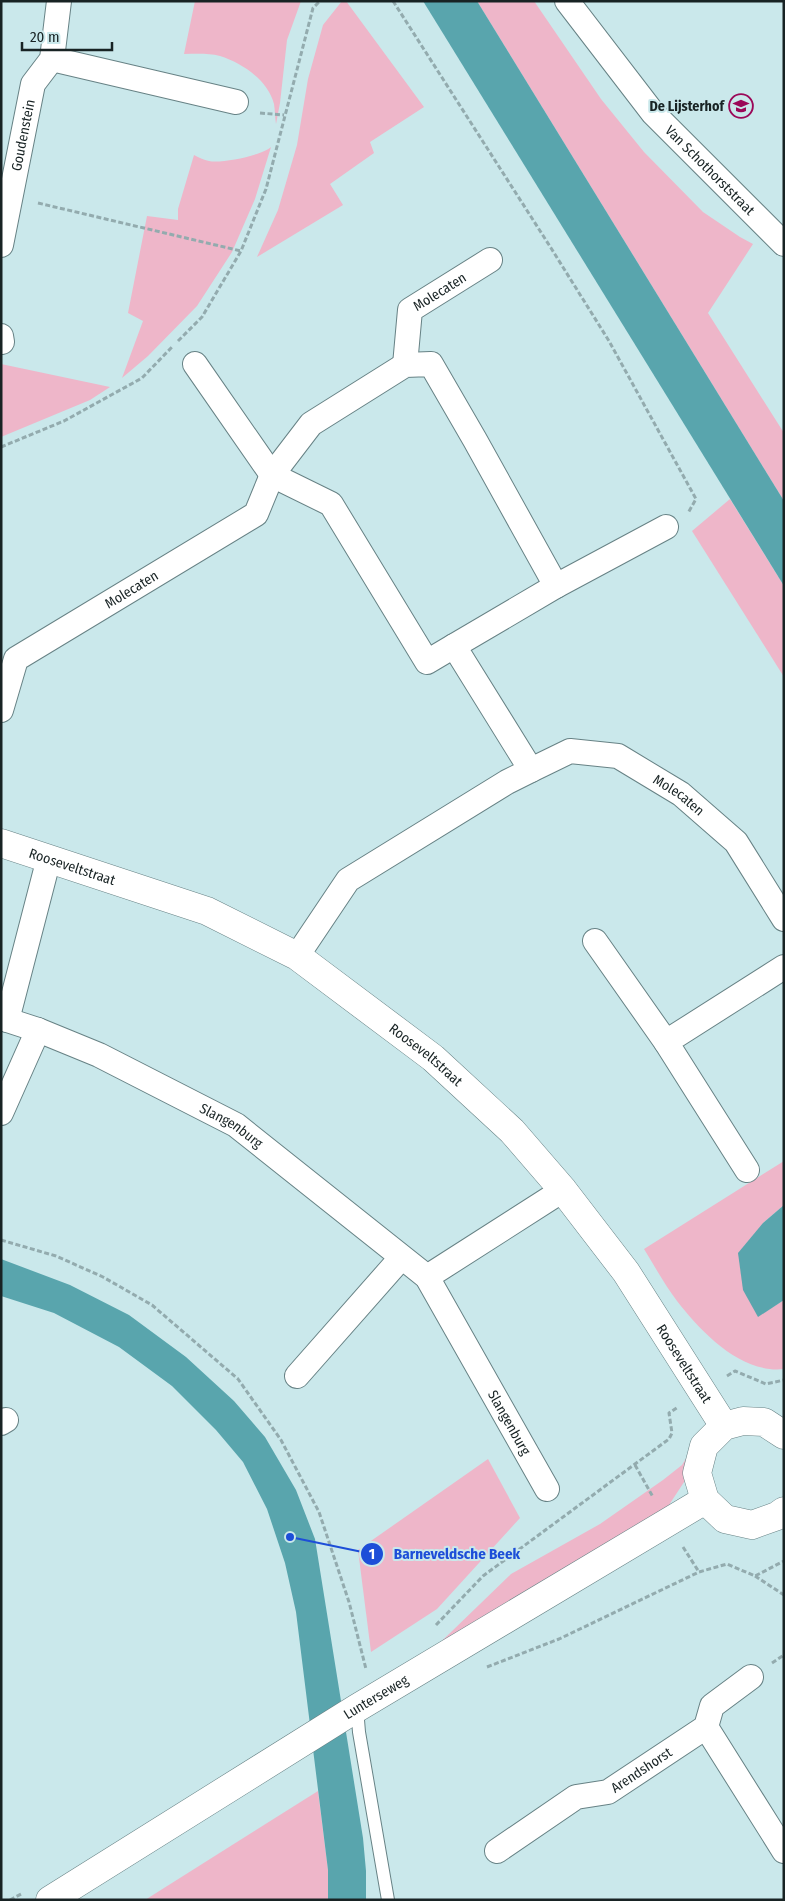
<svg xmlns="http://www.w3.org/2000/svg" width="785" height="1901" font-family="'Fira Sans Condensed',sans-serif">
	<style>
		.green { fill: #eeb6c9 }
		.water { fill: #59a5ad }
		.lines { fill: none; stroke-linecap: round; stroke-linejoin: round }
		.service-casing { stroke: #678285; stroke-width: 14 }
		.minor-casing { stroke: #678285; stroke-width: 26 }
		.tertiary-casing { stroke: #678285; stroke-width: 29 }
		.secondary-casing { stroke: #678285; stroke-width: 29 }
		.path { stroke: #93abae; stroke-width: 3; stroke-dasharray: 5 2.5; stroke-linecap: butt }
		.service { stroke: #fff; stroke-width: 12 }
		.minor { stroke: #fff; stroke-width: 24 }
		.tertiary { stroke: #fff; stroke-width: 28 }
		.secondary { stroke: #fff; stroke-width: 28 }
		.labels { text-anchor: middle; stroke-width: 4; stroke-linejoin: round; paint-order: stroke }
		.poi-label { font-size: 14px; font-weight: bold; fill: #182324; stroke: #cae8eb; text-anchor: end }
		.street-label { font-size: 14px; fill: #182324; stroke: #cae8eb }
		.leader { fill: none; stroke: #1d4ed8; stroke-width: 2 }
		.callout-dot { fill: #1d4ed8; stroke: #cae8eb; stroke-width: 2 }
		.mark-label { font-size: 15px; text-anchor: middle; font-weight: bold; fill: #fff }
		.callout-label { font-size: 15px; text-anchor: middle; font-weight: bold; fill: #1d4ed8; stroke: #cae8eb; stroke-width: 4; stroke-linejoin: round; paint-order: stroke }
	</style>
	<rect width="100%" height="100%" fill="#cae8eb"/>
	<g class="green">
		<path d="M195 1H301L287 40 280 103 276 124C275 118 275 110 274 104 268 80 242 63 220 56 208 53 196 54 184 54Z"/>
		<path d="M342 1H346L424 107 370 142 374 153 330 184 343 205 257 257 278 210 297 145 308 79 323 25Z"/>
		<path d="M477 1H534L601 99 644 152 703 212 740 237 753 244 708 313 784 433V501Z"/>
		<path d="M271 147 255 199 232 252 197 306 148 356 122 378 143 321 128 313 147 216 178 220V209L194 155C198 157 204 160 209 161 221 164 263 155 271 147Z"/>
		<path d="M1 364 110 387 90 400 1 437Z"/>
		<path d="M730 499 784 586V677L692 531Z"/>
		<path d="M784 1161V1205L763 1223 758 1316 784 1300V1369C741 1374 701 1332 677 1301 665 1285 655 1267 644 1249Z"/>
		<path d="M687 1457 688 1476 669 1505 651 1520 419 1663 511 1574 600 1524 663 1480 682 1465Z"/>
		<path d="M488 1459 520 1518 437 1609 371 1652 358 1550Z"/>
		<path d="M318 1791 328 1870V1900H145Z"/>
	</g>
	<g class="water">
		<path d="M423 1H477L784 501V586Z"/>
		<path d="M784 1205V1300L758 1317 743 1290 738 1253 763 1223Z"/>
		<path d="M1 1259 70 1285 129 1315 186 1357 234 1401 265 1437 296 1490 315 1539 363 1838 366 1871V1900H328V1870L296 1612 285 1563 267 1509 243 1462 216 1430 172 1386 119 1347 54 1313 1 1296Z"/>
	</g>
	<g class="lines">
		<g class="service-casing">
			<path id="service" d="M357 1708 359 1732 388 1900"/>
		</g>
		<g class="minor-casing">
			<g id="minor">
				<path id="s1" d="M567 1 653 113 784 244"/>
				<path d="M52 59 236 102"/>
				<path id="s2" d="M1 245 33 84 52 59 59 1"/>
				<path d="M1 336 2 342"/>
				<path d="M195 364 272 475 331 504 427 662 454 646"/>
				<path id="s3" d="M405 365 410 310 490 260"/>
				<path d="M556 586 666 527"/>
				<path id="s4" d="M1 710 16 659 256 514 272 475 311 424 405 365 431 364 475 440 556 586 454 646 531 770 507 782 348 880 297 956"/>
				<path id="s5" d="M531 770 570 751 618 756 681 794 736 842 784 919"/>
				<path d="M595 941 666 1042"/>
				<path id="s6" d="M1 1018 38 1030 99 1055 236 1125 427 1277 547 1489"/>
				<path d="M7 1020 49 858"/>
				<path d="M1 1113 38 1030"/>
				<path d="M747 1170 666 1042 784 967"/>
				<path d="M427 1277 563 1190"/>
				<path d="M297 1376 401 1258"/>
				<path d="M1 1423 6 1420"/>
				<path d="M706 1727 784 1851"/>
				<path id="s7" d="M497 1851 576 1797 608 1792 706 1727 712 1706 751 1677"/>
			</g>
		</g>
		<g class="tertiary-casing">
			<g id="tertiary">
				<path id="s8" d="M1 843 207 911 297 956 433 1058 512 1131 563 1190 626 1272 724 1426"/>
			</g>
		</g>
		<g class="secondary-casing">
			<g id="secondary">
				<path d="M784 1435 764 1422 743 1421 724 1426 704 1446 697 1473 705 1500 725 1519 752 1525 777 1516 784 1511"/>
				<path id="s9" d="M50 1900 357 1708 705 1500"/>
			</g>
		</g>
		<g class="path">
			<path d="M393 1 551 248 609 341 696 499 688 513"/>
			<path d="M260 113 284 115"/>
			<path d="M38 203 241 251"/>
			<path d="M178 341 202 317 241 251 266 189 313 8 320 1"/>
			<path d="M1 447 64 421 142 378 172 347"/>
			<path d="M1 1240 56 1256 103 1277 152 1305 238 1379 281 1440 319 1512 349 1602 366 1669"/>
			<path d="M727 1376 735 1371 766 1384 784 1380"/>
			<path d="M635 1465 653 1497"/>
			<path d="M683 1547 699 1572"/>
			<path d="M755 1576 784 1595"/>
			<path d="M436 1625 483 1576 669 1439 672 1433 669 1413 678 1407"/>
			<path d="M772 1663 784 1655"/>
			<path d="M487 1667 559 1639 699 1572 727 1564 755 1576 784 1561"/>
			<path d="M10 1900 23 1893"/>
		</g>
		<use href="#service" class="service"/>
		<use href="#minor" class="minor"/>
		<use href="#tertiary" class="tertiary"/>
		<use href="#secondary" class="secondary"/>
	</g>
	<defs>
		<g id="school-ring" transform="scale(1.25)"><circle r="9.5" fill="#cae8eb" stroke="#9b0858" stroke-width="1.5"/><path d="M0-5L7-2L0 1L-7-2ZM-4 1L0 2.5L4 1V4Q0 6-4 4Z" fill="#9b0858"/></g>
	</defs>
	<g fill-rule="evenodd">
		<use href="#school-ring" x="741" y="106"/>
	</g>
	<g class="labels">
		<g class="poi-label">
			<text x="724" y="111">De Lijsterhof</text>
		</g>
		<g class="street-label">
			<text dy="5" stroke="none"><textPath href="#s2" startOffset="112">Goudenstein</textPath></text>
			<text dy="5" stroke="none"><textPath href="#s1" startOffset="222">Van Schothorststraat</textPath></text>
			<text dy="5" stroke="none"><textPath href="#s3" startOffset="90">Molecaten</textPath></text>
			<text dy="5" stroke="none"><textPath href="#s4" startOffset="188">Molecaten</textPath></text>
			<text dy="5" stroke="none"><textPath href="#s5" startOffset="164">Molecaten</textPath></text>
			<text dy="5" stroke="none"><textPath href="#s8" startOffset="75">Rooseveltstraat</textPath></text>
			<text dy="5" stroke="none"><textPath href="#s8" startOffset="480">Rooseveltstraat</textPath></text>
			<text dy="5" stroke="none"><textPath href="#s6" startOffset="255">Slangenburg</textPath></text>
			<text dy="5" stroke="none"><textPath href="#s8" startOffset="885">Rooseveltstraat</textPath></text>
			<text dy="5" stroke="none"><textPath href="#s6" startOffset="670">Slangenburg</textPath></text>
			<text dy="5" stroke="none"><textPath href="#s9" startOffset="384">Lunterseweg</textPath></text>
			<text dy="5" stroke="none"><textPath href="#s7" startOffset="168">Arendshorst</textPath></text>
		</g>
	</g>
	<path class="leader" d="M290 1537L372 1554"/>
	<g class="callout-dot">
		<circle cx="290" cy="1537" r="5"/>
		<circle cx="372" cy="1554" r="12"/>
	</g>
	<g class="mark-label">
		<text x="372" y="1559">1</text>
	</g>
	<g class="callout-label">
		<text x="457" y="1559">Barneveldsche Beek</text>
	</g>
	<rect width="785" height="1901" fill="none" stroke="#182324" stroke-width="5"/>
	<path d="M22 42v8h90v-8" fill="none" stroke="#182324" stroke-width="2.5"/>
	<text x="30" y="42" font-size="15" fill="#182324" stroke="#cae8eb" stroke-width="4" paint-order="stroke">20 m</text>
</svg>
